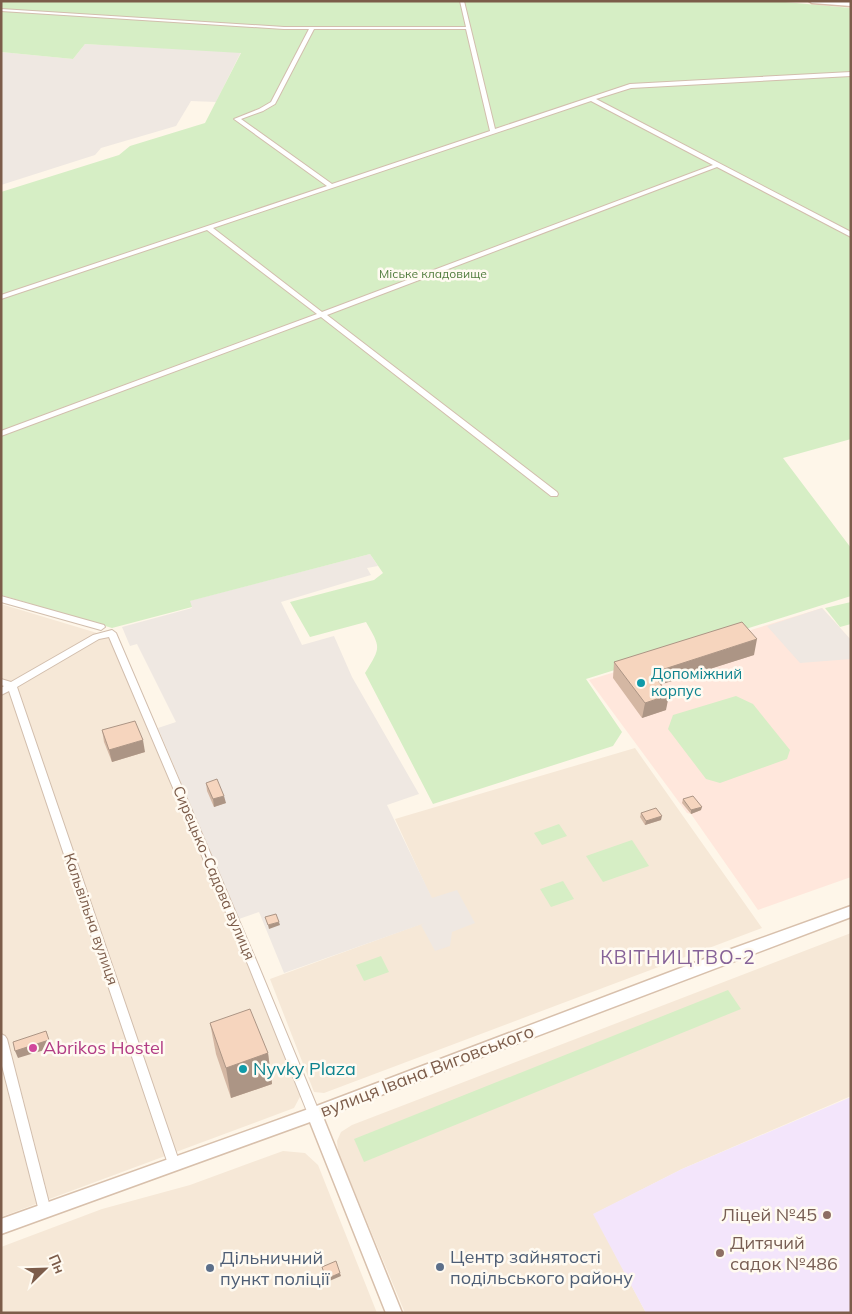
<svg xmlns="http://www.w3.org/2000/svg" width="852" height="1314" font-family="Mulish,sans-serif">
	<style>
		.residential { fill: #f6e8d7 }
		.commercial { fill: #ffe7dc }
		.industrial { fill: #efe8e2 }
		.education { fill: #f3e5fb }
		.green { fill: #d6eec5 }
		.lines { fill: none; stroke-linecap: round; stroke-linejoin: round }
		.minor-casing { stroke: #d2bead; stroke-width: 2 }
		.secondary-casing { stroke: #d8c0ac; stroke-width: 3 }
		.minor { fill: #fff; fill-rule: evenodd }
		.secondary { fill: #fff; fill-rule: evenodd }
		.wall { fill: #d4b7a3 }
		.shaded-wall { fill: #ac9585 }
		.building { fill: #f6d5be; stroke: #ac9585 }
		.culture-dot { fill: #0f9aa8; stroke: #fffaf1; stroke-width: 2 }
		.hotel-dot { fill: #d1479c; stroke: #fffaf1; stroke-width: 2 }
		.education-dot { fill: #8d6e63; stroke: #fffaf1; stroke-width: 2 }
		.service-dot { fill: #5c6f8a; stroke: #fffaf1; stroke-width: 2 }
		.labels { text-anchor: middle; stroke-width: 5; stroke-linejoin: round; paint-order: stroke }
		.far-park-label { font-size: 12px; fill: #507c3d; stroke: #fffaf1 }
		.culture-label { font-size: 15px; fill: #0d838f; stroke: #fffaf1; text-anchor: start }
		.street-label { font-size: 15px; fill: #7c5c4a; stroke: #fffaf1 }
		.near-hotel-label { font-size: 18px; fill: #b23c85; stroke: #fffaf1; text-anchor: start }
		.near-culture-label { font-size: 18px; fill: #0d838f; stroke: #fffaf1; text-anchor: start }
		.near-street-label { font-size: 18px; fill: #7c5c4a; stroke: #fffaf1 }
		.near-education-label { font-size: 18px; fill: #785e54; stroke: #fffaf1; text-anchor: end }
		.near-service-label { font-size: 18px; fill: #4e5e75; stroke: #fffaf1; text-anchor: start }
		.near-neighbourhood-label { font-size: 19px; letter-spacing: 1px; fill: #866298; stroke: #fffaf1 }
	</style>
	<rect width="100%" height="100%" fill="#fef6e9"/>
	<g class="residential">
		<path d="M1 604 107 636 114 645 302 1093 294 1108 1 1217Z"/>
		<path d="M635 748 762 928 324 1093 314 1092 270 979 440 917 395 819Z"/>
		<path d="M851 933V1096L682 1169 594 1214 646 1313H405L338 1152 337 1141 341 1132 352 1125Z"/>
		<path d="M283 1151 305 1153 318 1165 377 1313H1V1247L102 1209 190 1185Z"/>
	</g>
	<path class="commercial" d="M822 608 851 640V877L758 910 691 814 687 813 589 680Z"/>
	<g class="industrial">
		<path d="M85 44 241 52 216 102 191 101 176 126 101 148 95 155 1 185V52L73 59Z"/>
		<path d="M370 554 378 566 367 568 371 575 281 602 302 645 334 636 352 677 419 794 387 805 432 898 457 890 475 923 452 932 450 946 435 951 421 925 425 923 284 973 259 912 239 919 158 728 176 722 137 644 130 646 122 627 192 608 189 601Z"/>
		<path d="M822 608 851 640V659L800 663 767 626Z"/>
	</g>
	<path class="education" d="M851 1097V1313H646L593 1214 682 1169Z"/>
	<g class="green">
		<path d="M1 1H774L851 8V439L783 458 851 548V596L586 679 622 732 613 746 433 804 365 673C381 647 381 648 366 622L310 637 290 602 374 580 383 573 370 554 190 601 192 607 112 628 1 595V192L119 155 130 146 205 123 241 53 85 44 73 59 1 52Z"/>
		<path d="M851 602V624L840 627 825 608Z"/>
		<path d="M736 696 753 704 790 750 787 759 720 783 706 779 668 729 673 715Z"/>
		<path d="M559 824 567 836 542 845 534 833Z"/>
		<path d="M632 840 649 866 603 882 586 856Z"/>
		<path d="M563 881 574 899 551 907 540 889Z"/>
		<path d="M381 956 389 972 364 981 356 965Z"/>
		<path d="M728 990 741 1009 364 1162 354 1139Z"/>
	</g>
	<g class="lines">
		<g class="minor-casing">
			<g id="minor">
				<path d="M460 1H464L495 129 630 84 851 72V76L631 88 596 99 851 232V237L717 167 327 315 557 492 558 494 557 496H551L321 317 1 436V431L317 314 207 230 1 299V295L327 186 234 119 259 109 271 102 309 29H284L1 11V9L284 27H466ZM314 29H466L490 131 332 184 241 119 263 111 275 104ZM591 101 713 165 322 312 213 228Z"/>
				<path d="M1 596 104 625 105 627 101 630 1 602Z"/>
				<path d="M112 630 116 633 259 967 320 1114 318 1118 314 1119 310 1118 308 1114 249 967 109 637 99 639 17 687 180 1164 178 1168 174 1170 170 1168 168 1164 9 691 1 695V688L4 686 1 685V679L11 682 93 635Z"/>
				<path d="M1 1034 5 1036 7 1039 51 1211 49 1215 45 1217 41 1215 39 1211 1 1062Z"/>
			</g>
		</g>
		<g class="secondary-casing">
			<g id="secondary">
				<path d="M809 1 851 2V6L812 3Z"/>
				<path d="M851 906V917L323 1117 402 1313H386L310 1122 1 1234V1219L314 1107 723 952Z"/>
			</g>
		</g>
		<use href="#minor" class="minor"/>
		<use href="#secondary" class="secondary"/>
	</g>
	<g class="wall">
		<path d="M754 655 661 684 666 710 642 718 613 678 614 662Z"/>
		<path d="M102 730 145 752 112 762 104 742Z"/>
		<path d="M206 783 226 803 214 807 207 791Z"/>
		<path d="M683 799 701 810 691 814 682 803Z"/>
		<path d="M641 813 661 820 645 825 640 817Z"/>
		<path d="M210 1023 268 1053 272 1084 231 1098 216 1054Z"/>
	</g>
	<g class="shaded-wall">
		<path d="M757 639 754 655 650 688 652 673Z"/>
		<path d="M669 695 666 710 642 718 645 703Z"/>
		<path d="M143 740 145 752 112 762 109 750Z"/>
		<path d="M224 796 226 803 214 807 213 799Z"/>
		<path d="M702 807 701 810 691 814V810Z"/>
		<path d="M662 816 661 820 645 825 646 821Z"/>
		<path d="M279 922 280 925 269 929 268 925Z"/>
		<path d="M46 1031 51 1048 18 1058 15 1051Z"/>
		<path d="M268 1053 272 1084 231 1098 226 1068Z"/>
		<path d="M340 1273 341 1276 327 1282 326 1279Z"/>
	</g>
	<g class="building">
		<path d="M742 622 757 639 652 673 669 695 645 703 614 662Z"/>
		<path d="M135 721 143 740 109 750 102 730Z"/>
		<path d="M217 779 224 796 213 799 206 783Z"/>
		<path d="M693 796 702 807 691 810 683 799Z"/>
		<path d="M656 808 662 816 646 821 641 813Z"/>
		<path d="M276 914 279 922 268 925 265 917Z"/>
		<path d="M250 1009 268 1053 226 1068 210 1023Z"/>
		<path d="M46 1031 49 1040 15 1051 13 1042Z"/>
		<path d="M336 1261 340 1273 326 1279 322 1267Z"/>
	</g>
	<g class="culture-dot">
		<circle cx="641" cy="683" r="5"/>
		<circle cx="243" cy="1069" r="5"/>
	</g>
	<circle class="hotel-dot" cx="33" cy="1048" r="5"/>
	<g class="education-dot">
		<circle cx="827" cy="1215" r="5"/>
		<circle cx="720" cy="1253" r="5"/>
	</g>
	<g class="service-dot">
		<circle cx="440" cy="1267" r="5"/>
		<circle cx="210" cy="1268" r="5"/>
	</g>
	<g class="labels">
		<g class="far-park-label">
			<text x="433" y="278">Міське кладовище</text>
		</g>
		<g class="culture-label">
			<text x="651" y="679">Допоміжний<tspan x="651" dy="17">корпус</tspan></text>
		</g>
		<g class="street-label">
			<text transform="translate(214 873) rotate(67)" y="5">Сирецько-Садова вулиця</text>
			<text transform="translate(91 919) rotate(71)" y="5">Кальвільна вулиця</text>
		</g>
		<g class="near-hotel-label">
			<text x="43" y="1054">Abrikos Hostel</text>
		</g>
		<g class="near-culture-label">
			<text x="253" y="1075">Nyvky Plaza</text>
		</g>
		<g class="near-street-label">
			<text transform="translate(427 1071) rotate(-21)" y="6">вулиця Івана Виговського</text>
		</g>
		<g class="near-education-label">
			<text x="817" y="1221">Ліцей №45</text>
			<text x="730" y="1249" text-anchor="start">Дитячий<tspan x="730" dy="21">садок №486</tspan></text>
		</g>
		<g class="near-service-label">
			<text x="450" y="1263">Центр зайнятості<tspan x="450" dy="21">подільського району</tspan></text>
			<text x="220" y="1264">Дільничний<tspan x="220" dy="21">пункт поліції</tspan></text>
		</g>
		<g class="near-neighbourhood-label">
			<text x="678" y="964">КВІТНИЦТВО-2</text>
		</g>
	</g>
	<rect width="852" height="1314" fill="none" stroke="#7c5c4a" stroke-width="5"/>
	<g transform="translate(45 1269) rotate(67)" stroke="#fffaf1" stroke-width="4" paint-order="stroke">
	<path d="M0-4L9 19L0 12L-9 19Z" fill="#7c5c4a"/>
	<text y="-8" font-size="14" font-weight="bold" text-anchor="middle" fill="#7c5c4a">Пн</text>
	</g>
</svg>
